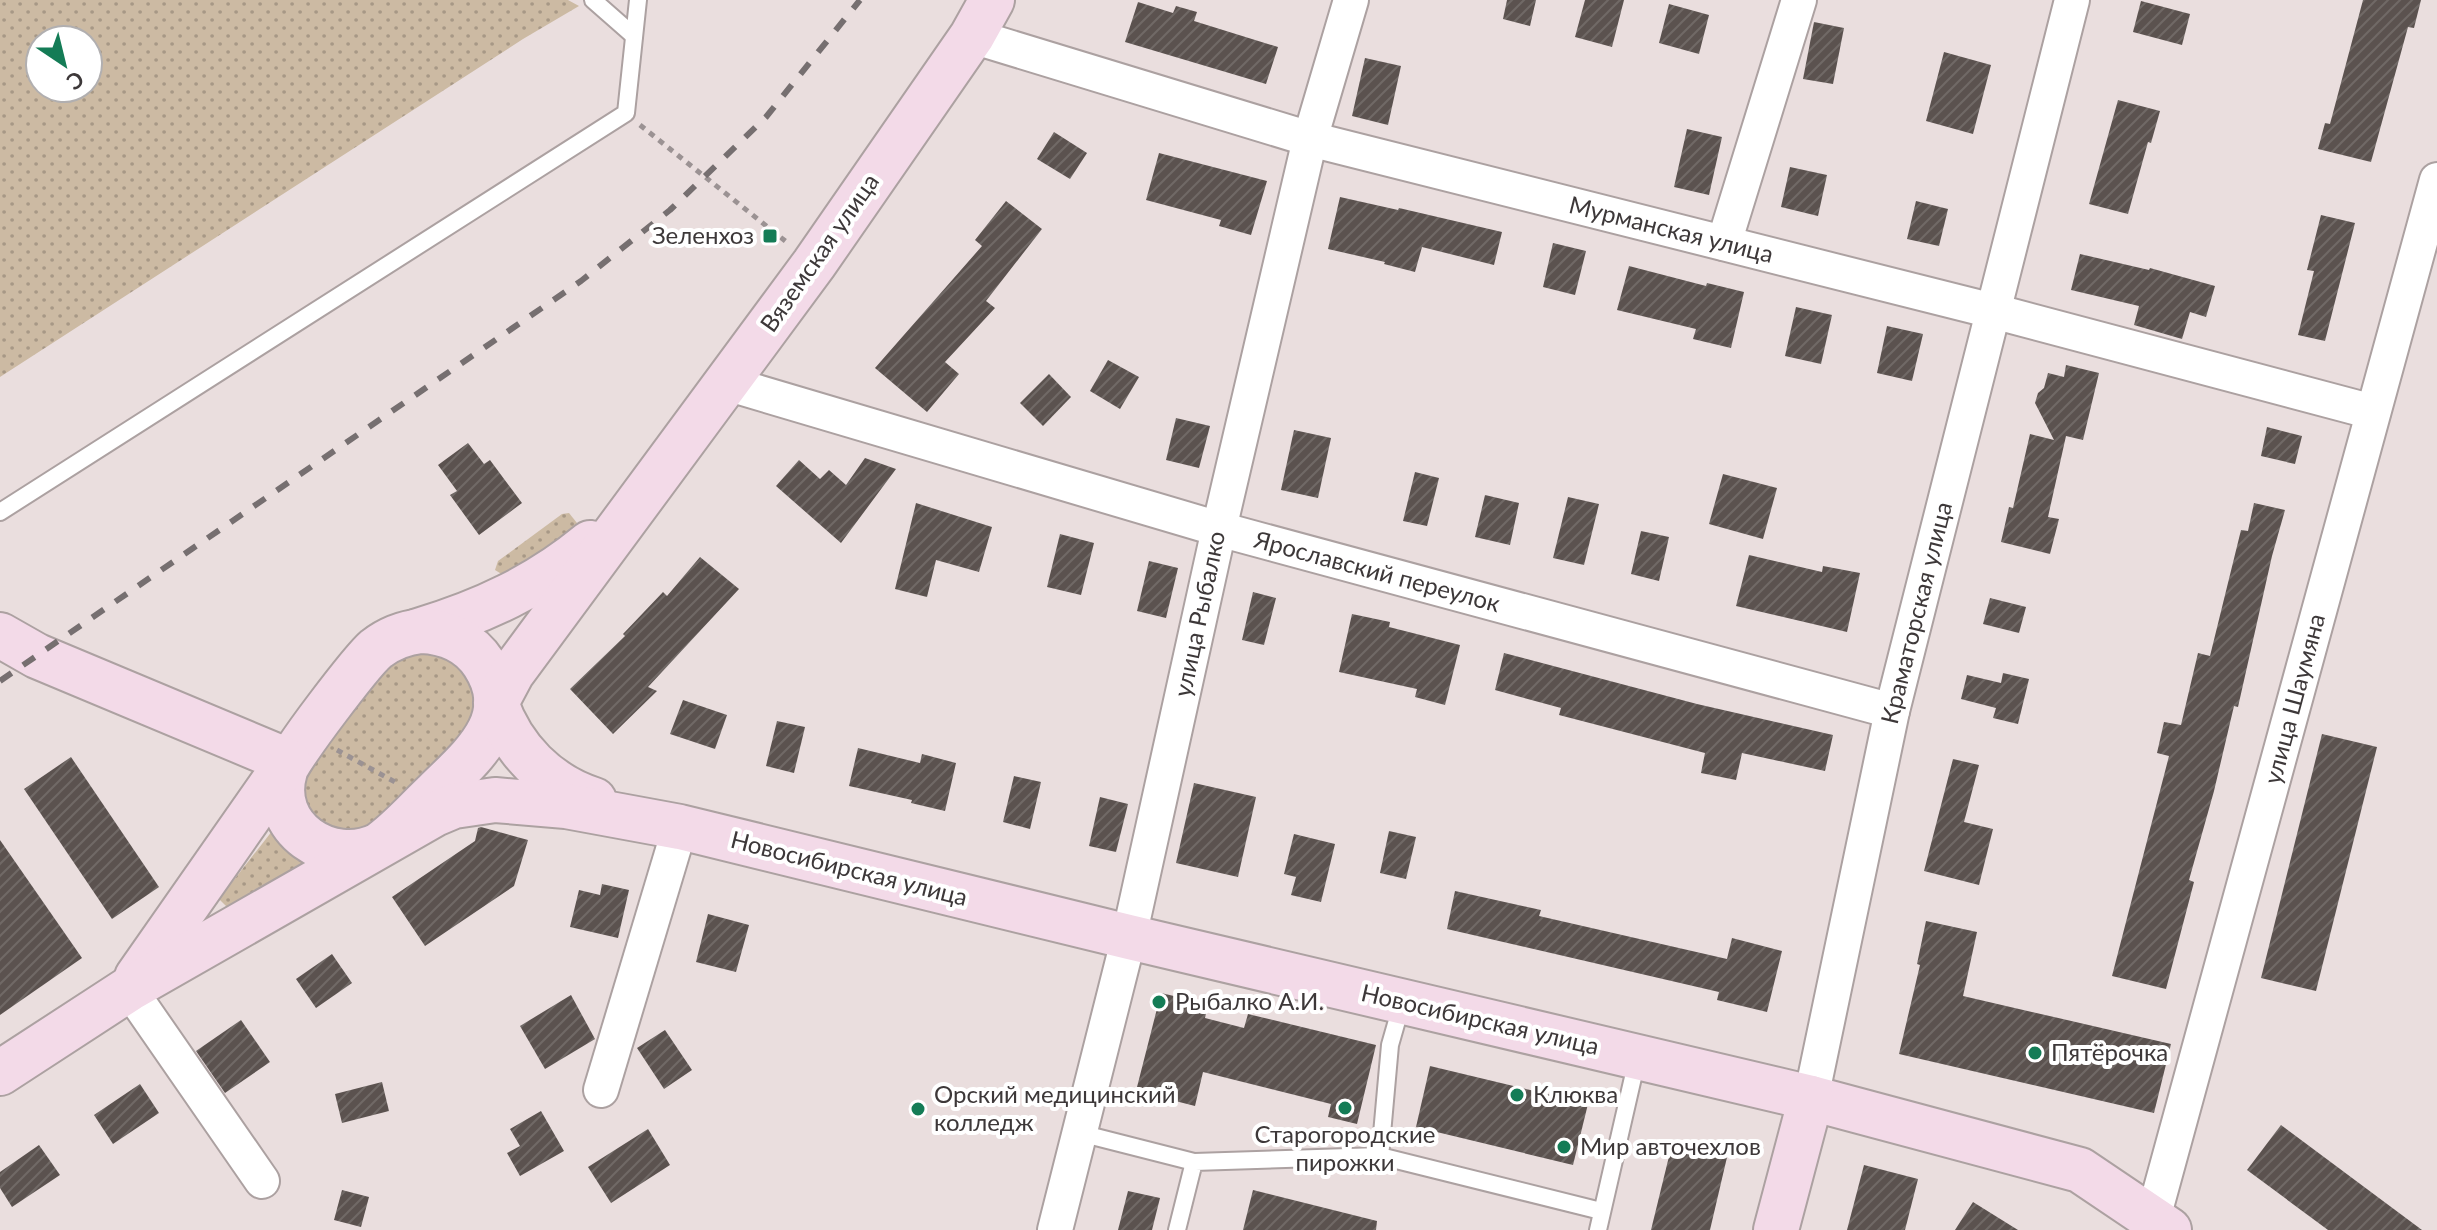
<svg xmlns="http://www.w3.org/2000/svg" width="2437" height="1230" font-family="Lato,sans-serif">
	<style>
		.grass { fill: url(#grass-dots); fill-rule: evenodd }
		.building { fill: url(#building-hatch) }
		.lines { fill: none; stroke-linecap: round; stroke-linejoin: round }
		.service-casing { stroke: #aca1a1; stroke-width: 20 }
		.minor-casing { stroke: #aca1a1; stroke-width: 38 }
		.secondary-casing { stroke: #aca1a1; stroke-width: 48 }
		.path { stroke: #9b9293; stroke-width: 5; stroke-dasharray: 6 6; stroke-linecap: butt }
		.service { stroke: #fff; stroke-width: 16 }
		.minor { stroke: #fff; stroke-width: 34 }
		.secondary { stroke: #f3dae8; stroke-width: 44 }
		.rail { stroke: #766f70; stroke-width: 6; stroke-dasharray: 14 14; stroke-linecap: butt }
		.poi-dot { fill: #147c56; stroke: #fff; stroke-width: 3 }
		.labels { text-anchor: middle; stroke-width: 8; stroke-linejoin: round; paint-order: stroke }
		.street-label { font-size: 24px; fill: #3d3839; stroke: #fff }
		.poi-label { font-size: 24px; fill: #3d3839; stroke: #fff; text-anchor: start }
	</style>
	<defs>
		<pattern id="grass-dots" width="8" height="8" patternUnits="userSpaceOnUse" patternTransform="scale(2)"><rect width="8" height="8" fill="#ccbaa3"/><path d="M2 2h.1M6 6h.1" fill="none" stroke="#a79886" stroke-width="1.8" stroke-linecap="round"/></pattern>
		<pattern id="building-hatch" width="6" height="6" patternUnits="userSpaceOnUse" patternTransform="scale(2)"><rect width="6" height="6" fill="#5b524f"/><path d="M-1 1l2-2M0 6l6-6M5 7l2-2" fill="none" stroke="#706966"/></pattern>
	</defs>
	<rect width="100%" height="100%" fill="#eadede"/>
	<g class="grass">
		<path d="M0 0H568L579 6 523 39 0 377ZM40 40H88V88H40Z"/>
		<path d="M569 513 577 523 575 530 508 578 495 570 498 561 562 514Z"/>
		<path d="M426 650 459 664 475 691 473 725 369 831H321L298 787 381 669 395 657Z"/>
		<path d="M276 826 313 861 229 909 219 899Z"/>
	</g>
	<g class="building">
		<path d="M1507 0H1536L1530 26 1503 19Z"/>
		<path d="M1585 0H1624L1612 47 1575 37Z"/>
		<path d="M2363 0H2421L2414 28 2408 27 2371 162 2318 149 2325 123 2330 124Z"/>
		<path d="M2141 1 2190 14 2182 45 2133 32Z"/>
		<path d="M1138 2 1173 13 1176 6 1197 12 1194 21 1278 47 1266 84 1125 42Z"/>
		<path d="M1669 4 1709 15 1699 54 1659 43Z"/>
		<path d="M1814 22 1844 28 1833 84 1803 79Z"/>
		<path d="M1944 52 1991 65 1973 134 1926 121Z"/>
		<path d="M1365 58 1401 66 1388 125 1352 116Z"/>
		<path d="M2118 100 2160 111 2151 143 2148 142 2128 214 2089 204Z"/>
		<path d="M1687 129 1722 137 1709 195 1674 187Z"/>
		<path d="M1054 132 1087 153 1070 179 1037 159Z"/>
		<path d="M1159 153 1267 181 1251 235 1219 226 1221 220 1146 200Z"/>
		<path d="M1790 167 1827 175 1818 216 1781 207Z"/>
		<path d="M1340 197 1398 210 1399 208 1502 232 1494 265 1422 247 1415 272 1384 264 1385 262 1328 249Z"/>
		<path d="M1006 201 1042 229 986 301 995 308 945 362 959 374 927 412 875 368 982 246 975 240Z"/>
		<path d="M1916 201 1948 209 1939 246 1907 239Z"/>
		<path d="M2321 215 2355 223 2325 341 2298 335 2314 271 2307 270Z"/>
		<path d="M1553 243 1586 251 1575 295 1543 287Z"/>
		<path d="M2080 254 2149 270 2150 268 2215 286 2206 317 2190 312 2182 339 2134 325 2139 306 2071 290Z"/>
		<path d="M1629 266 1706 286 1707 283 1744 292 1731 348 1693 339 1696 329 1617 310Z"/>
		<path d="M1796 307 1832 315 1821 364 1785 356Z"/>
		<path d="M1887 326 1923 334 1912 381 1877 373Z"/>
		<path d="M1108 360 1139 377 1120 409 1090 391Z"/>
		<path d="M2066 365 2099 373 2083 440 2066 436 2048 517 2059 519 2050 554 2001 542 2009 507 2013 508 2030 434 2054 440 2035 403 2038 393 2044 388 2048 373 2064 377Z"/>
		<path d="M1049 374 1071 397 1043 426 1020 403Z"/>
		<path d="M1176 418 1210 426 1199 468 1166 460Z"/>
		<path d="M2267 427 2302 436 2295 464 2261 456Z"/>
		<path d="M1294 430 1331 438 1318 498 1281 490Z"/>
		<path d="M468 443 484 464 490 460 522 503 479 535 450 495 457 491 438 465Z"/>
		<path d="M865 458 896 469 841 543 776 486 799 460 820 479 829 470 846 485Z"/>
		<path d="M1415 472 1439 478 1427 526 1403 521Z"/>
		<path d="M1723 474 1777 488 1763 539 1709 524Z"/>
		<path d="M1485 495 1519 503 1510 545 1475 537Z"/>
		<path d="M1568 497 1599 504 1584 565 1553 558Z"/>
		<path d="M916 503 992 527 979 572 936 560 927 597 895 589Z"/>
		<path d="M2254 503 2285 510 2272 556 2238 707 2234 706 2214 791 2189 880 2194 882 2166 989 2112 976 2169 756 2157 753 2164 722 2181 725 2198 653 2210 656 2241 530 2248 531Z"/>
		<path d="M1641 531 1669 537 1659 581 1631 574Z"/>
		<path d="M1060 534 1094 543 1081 595 1047 587Z"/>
		<path d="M1749 555 1822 572 1823 566 1860 573 1847 632 1736 606Z"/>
		<path d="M700 557 739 589 648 687 657 691 613 734 570 689 625 636 623 634 663 592 667 596Z"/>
		<path d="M1149 561 1178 568 1166 618 1137 611Z"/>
		<path d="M1253 592 1276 598 1264 645 1242 640Z"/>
		<path d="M1990 598 2026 607 2019 633 1983 624Z"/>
		<path d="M1352 614 1390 622 1389 627 1460 645 1445 705 1415 697 1417 689 1339 672Z"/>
		<path d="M1504 653 1697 704 1833 735 1825 771 1742 753 1736 780 1701 773 1705 753 1559 715 1561 708 1495 690Z"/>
		<path d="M2003 673 2029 679 2018 724 1993 718 1996 708 1961 699 1967 675 2001 683Z"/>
		<path d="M683 700 727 715 715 749 670 734Z"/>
		<path d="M777 721 805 727 794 773 766 766Z"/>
		<path d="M2322 734 2377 747 2316 991 2261 978Z"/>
		<path d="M858 748 920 763 922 754 956 763 945 811 911 803 912 800 849 786Z"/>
		<path d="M71 757 159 887 112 919 24 789Z"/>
		<path d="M1953 759 1979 765 1964 822 1993 829 1979 885 1924 871Z"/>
		<path d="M1014 776 1041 782 1030 829 1003 822Z"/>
		<path d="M1194 783 1256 797 1238 877 1176 863Z"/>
		<path d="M1100 797 1128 804 1116 852 1089 846Z"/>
		<path d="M481 827 528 840 514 886 425 946 392 897 475 841 478 828Z"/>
		<path d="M1389 831 1416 837 1406 879 1380 873Z"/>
		<path d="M1294 834 1335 844 1321 902 1291 895 1296 877 1284 874Z"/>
		<path d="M0 840 82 958 0 1015Z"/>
		<path d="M602 884 629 890 618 938 570 927 579 890 600 895Z"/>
		<path d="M1455 891 1541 910 1539 916 1727 959 1732 938 1782 951 1767 1012 1717 1000 1719 992 1447 929Z"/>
		<path d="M708 914 749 925 736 972 696 962Z"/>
		<path d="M1926 921 1977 932 1963 996 2171 1044 2154 1113 1899 1054 1920 965 1917 964Z"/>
		<path d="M332 954 352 983 316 1008 296 979Z"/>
		<path d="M1161 993 1208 1004 1205 1018 1244 1028 1248 1014 1376 1045 1357 1124 1328 1117 1331 1104 1203 1072 1195 1106 1136 1091Z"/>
		<path d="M571 995 595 1039 545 1069 520 1026Z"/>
		<path d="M241 1020 270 1062 225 1093 196 1051Z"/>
		<path d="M665 1030 692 1070 664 1089 637 1048Z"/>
		<path d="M1430 1066 1588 1104 1573 1165 1416 1127Z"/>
		<path d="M382 1082 389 1111 342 1123 335 1094Z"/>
		<path d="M140 1084 159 1113 113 1144 94 1115Z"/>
		<path d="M541 1111 564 1151 520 1176 507 1153 520 1146 510 1129Z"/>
		<path d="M2281 1125 2422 1230H2328L2247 1170Z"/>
		<path d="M648 1129 670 1165 611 1203 588 1167Z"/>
		<path d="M1673 1140 1728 1153 1710 1230H1651Z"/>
		<path d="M39 1145 60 1175 12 1207 0 1188V1172Z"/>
		<path d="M1864 1165 1918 1179 1905 1230H1847Z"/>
		<path d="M342 1190 369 1197 361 1227 334 1220Z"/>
		<path d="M1253 1190 1377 1221 1376 1230H1243Z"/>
		<path d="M1128 1191 1160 1198 1152 1230H1118Z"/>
		<path d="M1973 1202 2018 1230H1955Z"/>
	</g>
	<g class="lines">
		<g class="service-casing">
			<g id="service">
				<path d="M593 0 634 36"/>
				<path d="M0 512 626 113 638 0"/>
				<path d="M1080 1133 1194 1162"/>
				<path d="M1380 1156 1390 1045 1402 1003"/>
				<path d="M1177 1230 1194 1162 1380 1156 1601 1211"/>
				<path d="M1598 1230 1637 1060"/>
			</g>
		</g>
		<g class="minor-casing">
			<g id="minor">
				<path d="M972 36 1310 139 1993 311 2373 412"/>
				<path d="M1724 243 1799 0"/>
				<path d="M726 383 1219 529 1892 711"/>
				<path d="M129 989 262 1181"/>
				<path d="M601 1090 680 827"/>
				<path d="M1811 1098 1892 711 2072 0"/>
				<path d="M2153 1218 2437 180"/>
				<path d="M1055 1230 1129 937 1219 529 1310 139 1351 0"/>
			</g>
		</g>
		<g class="secondary-casing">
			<g id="secondary">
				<path d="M418 631C482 612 538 586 590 543"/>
				<path d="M421 631C447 632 470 642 484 664 520 720 470 758 434 794 416 811 399 831 379 845 330 869 268 828 285 771 289 756 362 661 376 649 390 638 404 633 421 631Z"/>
				<path d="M0 635 37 656 288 761 137 977"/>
				<path d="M594 800C547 785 512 749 496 703L512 673 814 264 972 36 992 0"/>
				<path d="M0 1073 129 989 435 814 454 806 495 800 566 806 680 827 1129 937 1811 1098 2080 1170 2169 1230"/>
				<path d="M1776 1230 1811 1098"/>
			</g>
		</g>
		<g class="path">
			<path d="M640 125 789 244"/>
			<path d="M337 750 395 782"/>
		</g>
		<use href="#service" class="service"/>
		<use href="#minor" class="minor"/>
		<use href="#secondary" class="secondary"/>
		<path class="rail" d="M0 681 581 281 670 210 766 117 860 0"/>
	</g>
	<g class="poi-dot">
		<rect x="762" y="228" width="16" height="16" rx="4"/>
		<circle cx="1159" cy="1002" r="8"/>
		<circle cx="2035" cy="1053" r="8"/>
		<circle cx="1517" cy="1095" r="8"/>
		<circle cx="1345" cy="1108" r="8"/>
		<circle cx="918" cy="1109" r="8"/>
		<circle cx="1564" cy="1147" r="8"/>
	</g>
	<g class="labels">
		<g class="street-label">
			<text transform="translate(1671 230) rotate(14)" y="8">Мурманская улица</text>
			<text transform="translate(820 253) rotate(-55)" y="8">Вяземская улица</text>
			<text transform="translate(1377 572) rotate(15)" y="8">Ярославский переулок</text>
			<text transform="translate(1917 613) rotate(-76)" y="8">Краматорская улица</text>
			<text transform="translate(1200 614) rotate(-78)" y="8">улица Рыбалко</text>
			<text transform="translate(2295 699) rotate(-75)" y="8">улица Шаумяна</text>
			<text transform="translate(849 869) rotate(14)" y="8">Новосибирская улица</text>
			<text transform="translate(1480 1020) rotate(13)" y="8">Новосибирская улица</text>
		</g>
		<g class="poi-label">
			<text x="754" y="244" text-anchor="end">Зеленхоз</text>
			<text x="1175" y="1010">Рыбалко А.И.</text>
			<text x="2051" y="1061">Пятёрочка</text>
			<text x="934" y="1103">Орский медицинский<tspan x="934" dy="28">колледж</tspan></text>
			<text x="1533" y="1103">Клюква</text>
			<text x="1345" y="1143" text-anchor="middle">Старогородские<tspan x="1345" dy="28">пирожки</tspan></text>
			<text x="1580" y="1155">Мир авточехлов</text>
		</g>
	</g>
	<g transform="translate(64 64) rotate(145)"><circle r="38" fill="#ffffff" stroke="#b1afb0" stroke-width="2"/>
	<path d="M0-6L14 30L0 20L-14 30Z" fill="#147c56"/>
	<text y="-12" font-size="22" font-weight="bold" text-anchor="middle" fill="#3d3839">С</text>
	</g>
</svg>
